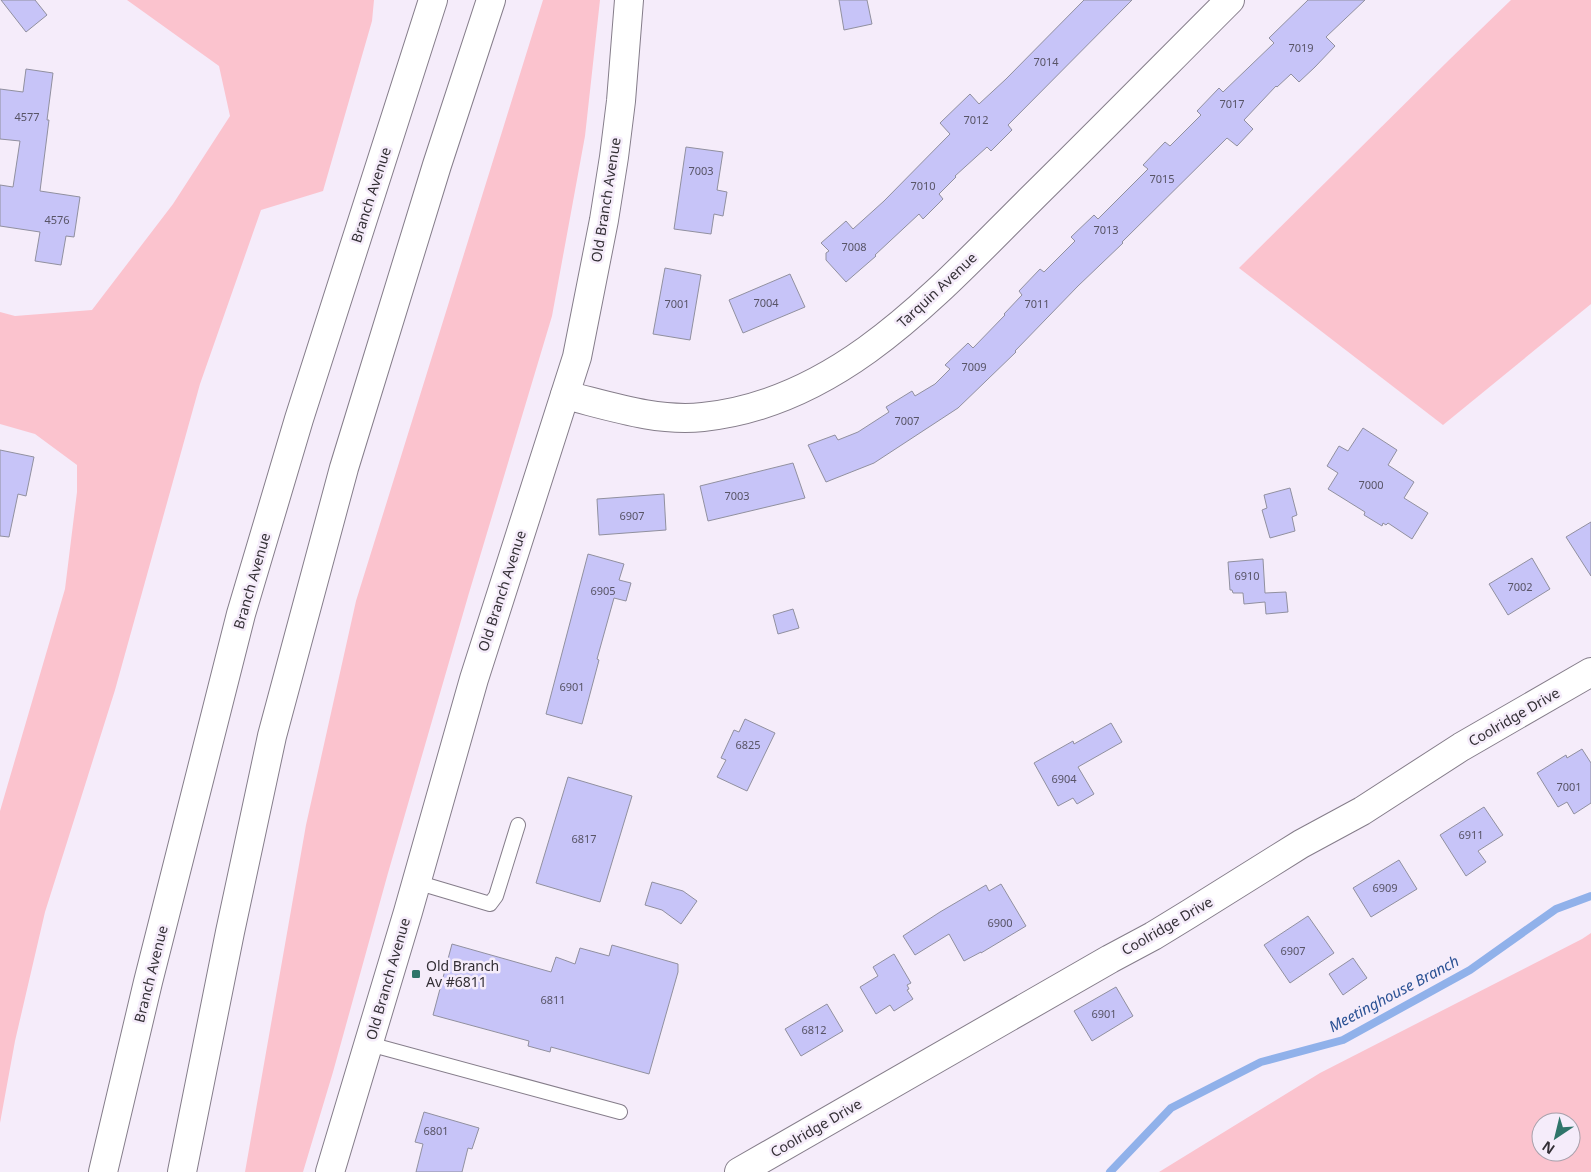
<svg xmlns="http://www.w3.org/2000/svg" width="1591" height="1172" font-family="'Noto Sans',sans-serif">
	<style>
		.green { fill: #fbc3ce; fill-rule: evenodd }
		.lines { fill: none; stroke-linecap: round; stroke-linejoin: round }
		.stream { stroke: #90b1ea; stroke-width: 8 }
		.building { fill: #c7c4f8; stroke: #91909f }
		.service-casing { stroke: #857d8a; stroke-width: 16 }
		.minor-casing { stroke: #857d8a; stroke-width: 30 }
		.secondary-casing { stroke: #857d8a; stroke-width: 30 }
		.motorway-casing { stroke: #857d8a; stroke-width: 30 }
		.service { stroke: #fff; stroke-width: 14 }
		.minor { stroke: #fff; stroke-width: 28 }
		.secondary { stroke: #fff; stroke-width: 28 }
		.motorway { stroke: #fff; stroke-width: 28 }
		.poi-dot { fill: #2f756a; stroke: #f5ecfa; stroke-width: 2 }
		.labels { text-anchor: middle; stroke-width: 5; stroke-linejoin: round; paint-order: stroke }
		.number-label { font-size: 11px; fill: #585466 }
		.street-label { font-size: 14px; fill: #332f35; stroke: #f5ecfa }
		.poi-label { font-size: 14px; fill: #332f35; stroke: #f5ecfa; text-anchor: start }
		.water-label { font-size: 15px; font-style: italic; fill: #2a5194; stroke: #f5ecfa }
	</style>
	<rect width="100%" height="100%" fill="#f5ecfa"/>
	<g class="green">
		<path d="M127 0H374L372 21 323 191 261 210 200 384 115 690 45 912 15 1041 0 1123V811L65 589 77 492V465L35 434 0 424V312L15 316 92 310 173 204 230 116 219 66Z"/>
		<path d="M543 0H600L585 136 552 316 469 593 388 873 333 1072 303 1172H245L306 825 356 601Z"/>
		<path d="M1511 0H1591V304L1443 425 1239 268 1449 60Z"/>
		<path d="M1591 933V1172H1159L1320 1073 1582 939ZM1541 1122H1571V1152H1541Z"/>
	</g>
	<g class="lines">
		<path class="stream" d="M1110 1172 1171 1108 1261 1062 1343 1040 1470 970 1556 909 1591 896"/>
	</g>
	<g class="building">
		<path d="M1 0H35L47 15 26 32Z"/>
		<path d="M839 0H867L872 24 844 30Z"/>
		<path d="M1084 0H1132L1008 125 1012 130 991 151 987 147 955 176 956 177 939 194 943 199 923 219 919 214 875 255 876 256 846 282 826 260V253L829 251 821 243 846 221 853 229 884 201 950 134 940 123 970 94 979 104 1006 79Z"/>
		<path d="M1308 0H1365L1326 37 1335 46 1315 67 1299 82 1291 74 1277 87 1276 86 1244 120 1253 129 1237 146 1227 138 1122 242 1123 243 1078 286 1015 351 1016 352 958 408 874 463 826 482 808 445 835 435 838 440 858 432 889 412 886 407 912 391 915 396 935 384 950 369 945 365 968 343 973 348 1005 315 1004 314 1022 295 1019 291 1040 269 1044 272 1075 241 1071 237 1094 215 1098 219 1148 169 1143 165 1165 142 1170 146 1201 115 1197 111 1219 88 1223 92 1274 43 1269 38Z"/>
		<path d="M26 69 53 73 47 120H49L40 191 80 197 74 237 66 236 61 265 35 261 40 232 0 226V185L13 187 20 141 0 139V89L23 92Z"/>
		<path d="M686 147 723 152 717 190 727 192 723 216 714 214 711 234 674 229Z"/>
		<path d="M665 268 701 275 690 340 653 334Z"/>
		<path d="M790 274 805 307 743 333 729 300Z"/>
		<path d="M1363 428 1397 450 1388 465 1414 482 1404 498 1428 513 1412 539 1388 523 1386 525 1383 523 1382 526 1364 515 1365 512 1328 489 1338 473 1327 466 1339 446 1348 451Z"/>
		<path d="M0 450 34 457 26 496 18 494 9 537 0 536Z"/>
		<path d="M793 463 805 498 708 521 700 486Z"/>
		<path d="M1290 488 1297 515 1292 517 1295 531 1270 538 1262 510 1267 508 1264 495Z"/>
		<path d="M664 494 666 530 599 535 597 499Z"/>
		<path d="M1591 522V576L1566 537Z"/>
		<path d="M588 554 624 564 619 580 631 583 626 601 614 598 597 659 599 660 582 724 546 714Z"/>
		<path d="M1532 558 1550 589 1508 615 1489 584Z"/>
		<path d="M1263 559 1265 593 1286 592 1288 612 1266 614 1265 602 1244 604 1243 593H1233L1232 590H1230L1228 562Z"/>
		<path d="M793 609 799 628 778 634 773 615Z"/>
		<path d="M745 719 775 733 747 791 717 777 726 760 721 758 734 730 739 732Z"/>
		<path d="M1111 723 1122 742 1078 767 1094 794 1077 804 1073 798 1058 806 1034 763 1073 741 1074 744Z"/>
		<path d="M1582 749 1591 763V803L1574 814 1567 802 1558 807 1537 773 1566 755 1567 758Z"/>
		<path d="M568 777 632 796 600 902 536 883Z"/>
		<path d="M1484 807 1503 835 1478 851 1486 862 1466 876 1440 835Z"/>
		<path d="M1399 860 1417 889 1371 917 1353 888Z"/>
		<path d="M652 882 683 891 697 901 681 924 662 910 645 905Z"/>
		<path d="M1001 884 1026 926 981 953V952L964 961 949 934 915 955 903 936 940 912 986 885 989 891Z"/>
		<path d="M1308 916 1334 953 1290 983 1264 945Z"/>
		<path d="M452 944 551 972 556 957 575 964 580 948 609 956 612 945 678 964V972L649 1074 551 1047 550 1052 528 1046 529 1041 433 1015Z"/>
		<path d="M894 954 911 983 907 985 909 989 907 990 913 999 894 1011 890 1005 876 1014 860 987 878 976 873 967Z"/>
		<path d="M1353 958 1367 978 1343 995 1329 974Z"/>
		<path d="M1116 987 1133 1016 1092 1041 1074 1011Z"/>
		<path d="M827 1004 843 1031 801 1056 785 1029Z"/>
		<path d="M424 1112 479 1128 472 1149 468 1148 462 1172H416L423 1144 415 1142Z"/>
	</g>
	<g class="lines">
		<g class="service-casing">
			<g id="service">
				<path d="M416 882 490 904 496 896 518 825"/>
				<path d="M369 1044 620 1112"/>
			</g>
		</g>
		<g class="minor-casing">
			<g id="minor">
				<path d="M565 395C610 406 656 422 703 417 841 403 938 291 1031 199 1098 133 1164 66 1230 0"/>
				<path d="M739 1172 1110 959 1153 936 1189 914 1301 844 1362 811 1461 747 1591 672"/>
			</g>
		</g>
		<g class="secondary-casing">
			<path id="secondary" d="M330 1172 408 912 474 679 577 357 604 220 614 157 621 101 629 0"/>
		</g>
		<g class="motorway-casing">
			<g id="motorway">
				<path d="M103 1172 148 982 241 614 299 419 433 0"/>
				<path d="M182 1172 230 932 272 736 344 468 437 165 491 0"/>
			</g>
		</g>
		<use href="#service" class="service"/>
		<use href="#minor" class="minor"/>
		<use href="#secondary" class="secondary"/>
		<use href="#motorway" class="motorway"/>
	</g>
	<rect class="poi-dot" x="411" y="969" width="10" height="10" rx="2.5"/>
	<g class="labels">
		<g class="number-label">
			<text x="1301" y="52">7019</text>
			<text x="1046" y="66">7014</text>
			<text x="1232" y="108">7017</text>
			<text x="27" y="121">4577</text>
			<text x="976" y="124">7012</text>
			<text x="701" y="175">7003</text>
			<text x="1162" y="183">7015</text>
			<text x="923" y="190">7010</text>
			<text x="57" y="224">4576</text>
			<text x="1106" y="234">7013</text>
			<text x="854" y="251">7008</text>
			<text x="766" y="307">7004</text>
			<text x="677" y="308">7001</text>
			<text x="1037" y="308">7011</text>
			<text x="974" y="371">7009</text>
			<text x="907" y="425">7007</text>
			<text x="1371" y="489">7000</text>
			<text x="737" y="500">7003</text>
			<text x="632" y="520">6907</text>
			<text x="1247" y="580">6910</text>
			<text x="1520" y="591">7002</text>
			<text x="603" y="595">6905</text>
			<text x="572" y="691">6901</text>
			<text x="748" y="749">6825</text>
			<text x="1064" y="783">6904</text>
			<text x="1569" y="791">7001</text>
			<text x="1471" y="839">6911</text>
			<text x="584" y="843">6817</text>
			<text x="1385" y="892">6909</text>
			<text x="1000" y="927">6900</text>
			<text x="1293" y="955">6907</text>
			<text x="553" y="1004">6811</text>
			<text x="1104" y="1018">6901</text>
			<text x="814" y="1034">6812</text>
			<text x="436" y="1135">6801</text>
		</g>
		<g class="street-label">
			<text transform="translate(371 195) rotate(-72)" y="5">Branch Avenue</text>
			<text transform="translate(606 200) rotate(-81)" y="5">Old Branch Avenue</text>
			<text transform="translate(937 290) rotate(-43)" y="5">Tarquin Avenue</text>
			<text transform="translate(252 581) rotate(-74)" y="5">Branch Avenue</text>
			<text transform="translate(502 591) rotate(-72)" y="5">Old Branch Avenue</text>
			<text transform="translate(1514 717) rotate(-30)" y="5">Coolridge Drive</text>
			<text transform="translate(1167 926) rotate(-30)" y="5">Coolridge Drive</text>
			<text transform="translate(151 974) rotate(-76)" y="5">Branch Avenue</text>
			<text transform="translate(388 979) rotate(-74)" y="5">Old Branch Avenue</text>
			<text transform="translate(816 1128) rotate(-30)" y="5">Coolridge Drive</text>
		</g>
		<g class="poi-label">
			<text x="426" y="971">Old Branch<tspan x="426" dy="16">Av #6811</tspan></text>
		</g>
		<g class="water-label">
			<text transform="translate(1394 994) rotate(-28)" y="5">Meetinghouse Branch</text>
		</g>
	</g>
	<g transform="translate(1556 1137) rotate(215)"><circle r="24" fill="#f5ecfa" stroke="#a7a0ab"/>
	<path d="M0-4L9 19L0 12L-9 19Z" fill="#2f756a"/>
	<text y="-8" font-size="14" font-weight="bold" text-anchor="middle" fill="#332f35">N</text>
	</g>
</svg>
